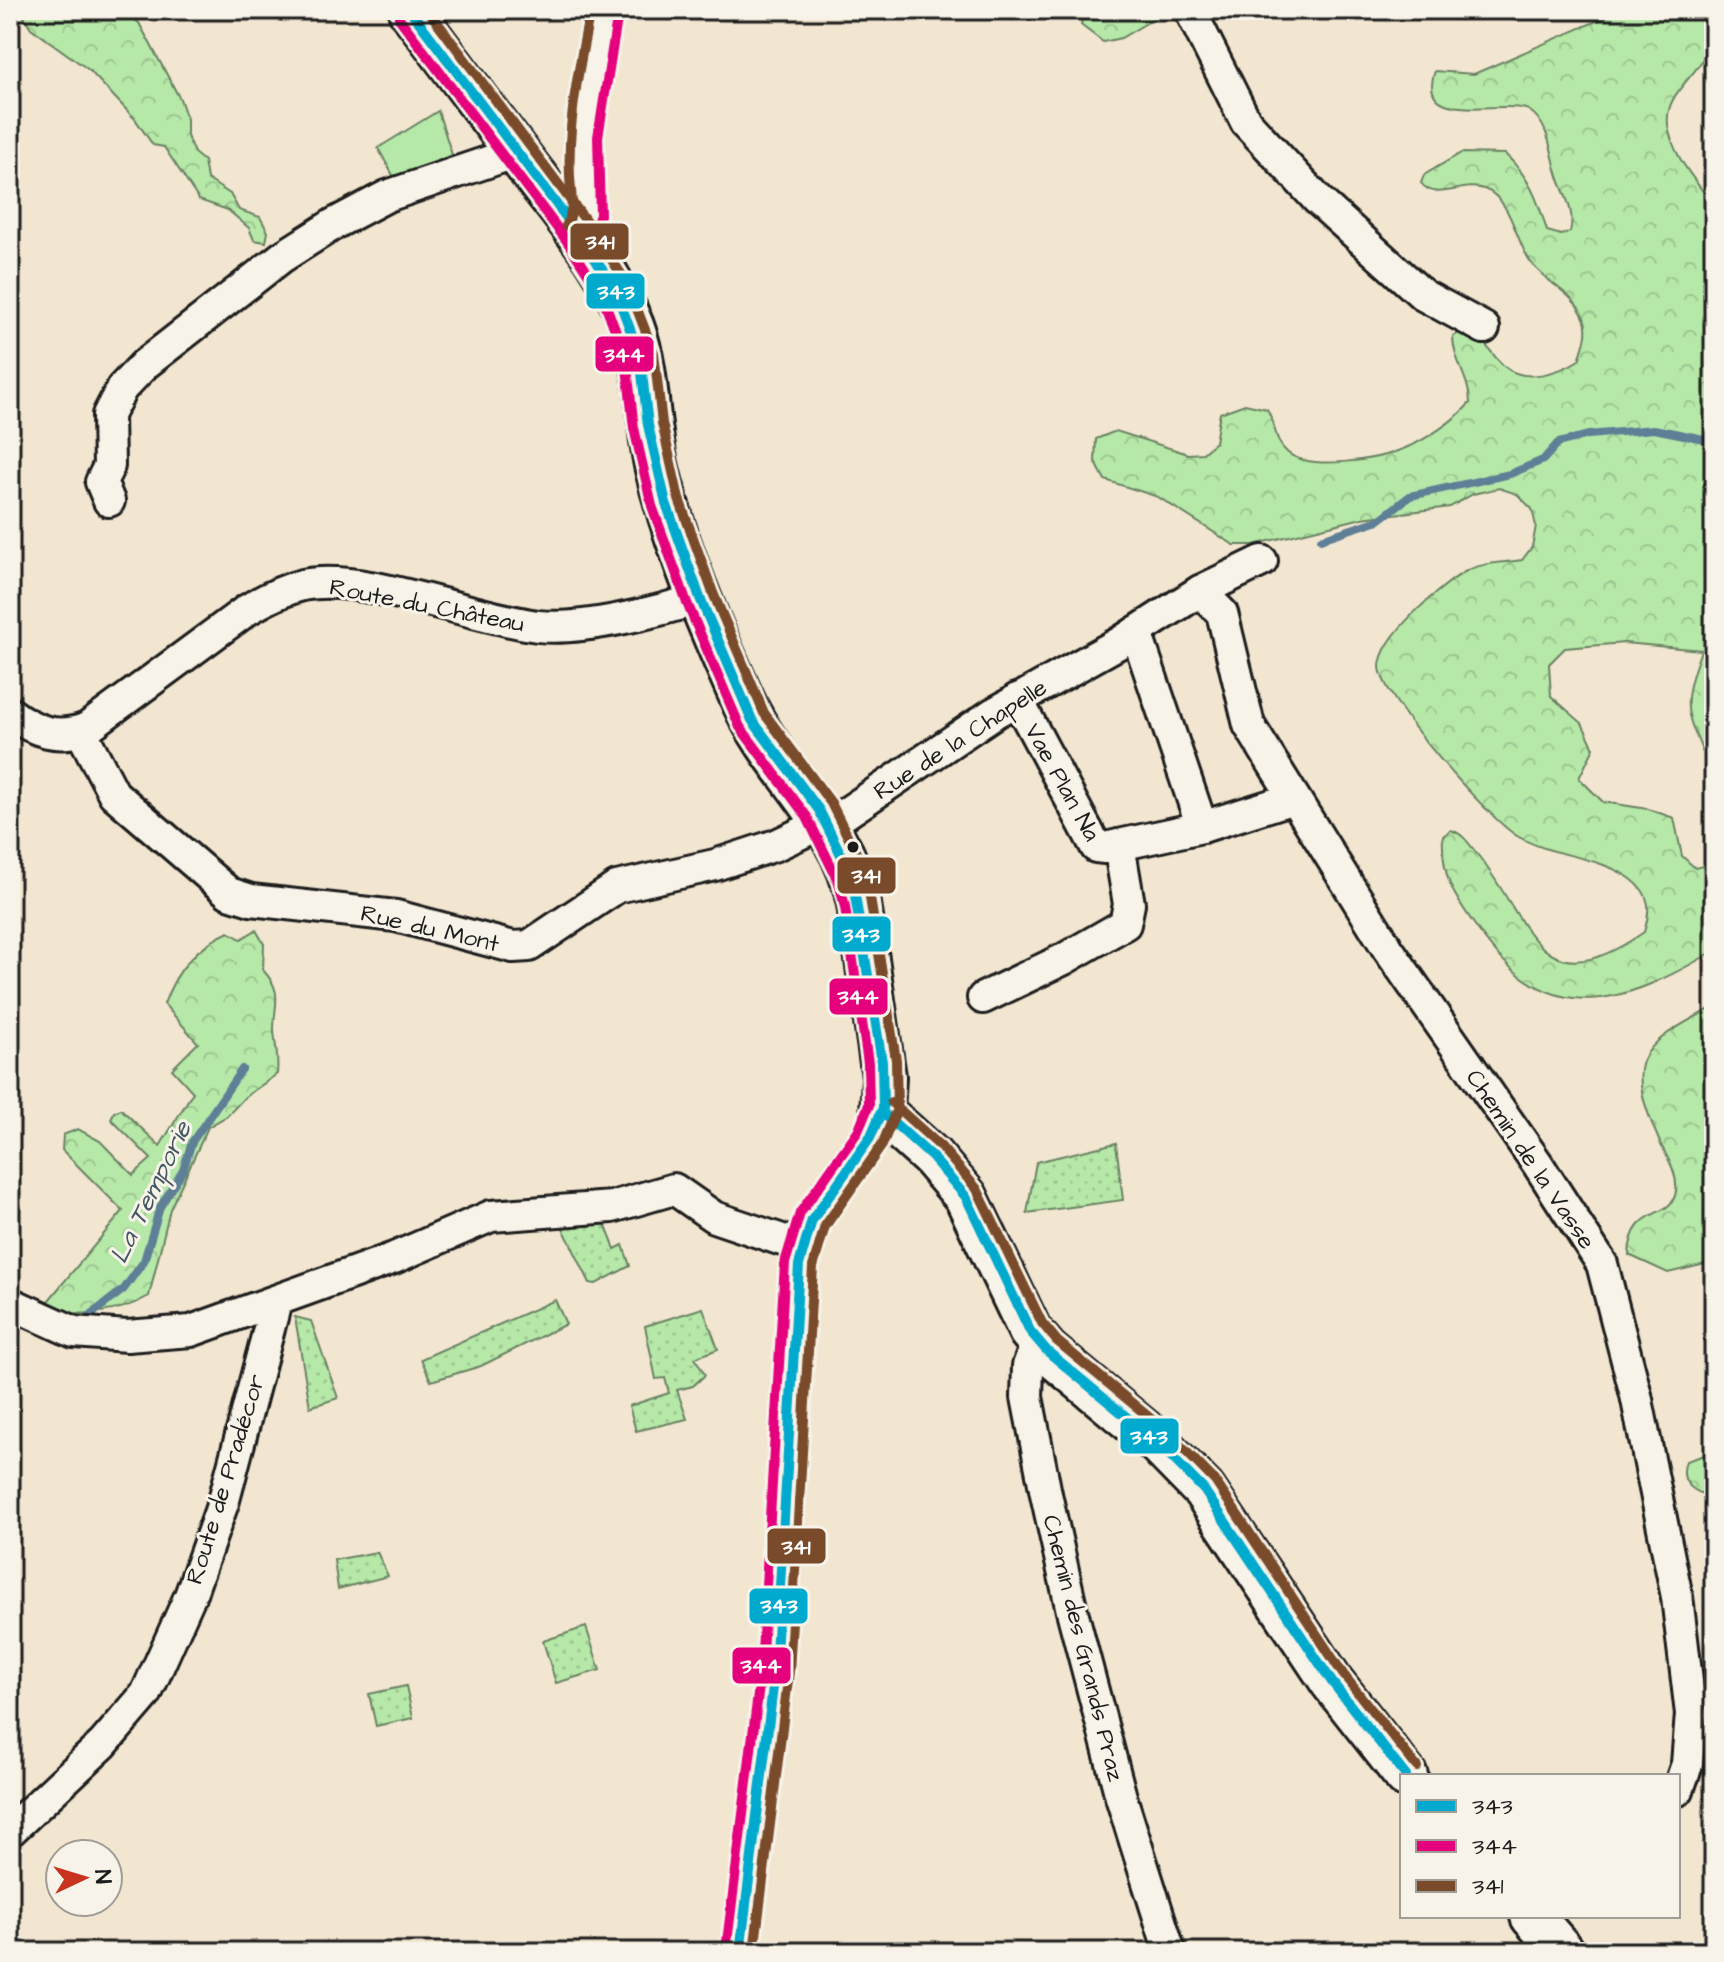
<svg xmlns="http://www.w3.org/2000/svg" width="1724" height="1962" font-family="'Architects Daughter',sans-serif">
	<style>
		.forest { fill: url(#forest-crowns); stroke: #698262; stroke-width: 2 }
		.garden { fill: url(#garden-dots); stroke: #698262; stroke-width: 2 }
		.pitch { fill: #b6e8a8; stroke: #698262; stroke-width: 2 }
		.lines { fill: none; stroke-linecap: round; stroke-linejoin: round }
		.stream { stroke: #5e7f96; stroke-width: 8 }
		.street-casing { stroke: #1c1c1c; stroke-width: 36 }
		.secondary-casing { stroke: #1c1c1c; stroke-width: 48 }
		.street { stroke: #f7f3e8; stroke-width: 30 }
		.secondary { stroke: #f7f3e8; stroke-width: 42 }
		.bus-1-casing { stroke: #f7f3e8; stroke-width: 16 }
		.bus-2-casing { stroke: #f7f3e8; stroke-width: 16 }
		.bus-3-casing { stroke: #f7f3e8; stroke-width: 16 }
		.bus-1 { stroke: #00a9ce; stroke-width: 10 }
		.bus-2 { stroke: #e5007d; stroke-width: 10 }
		.bus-3 { stroke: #7a4b2a; stroke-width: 10 }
		.bus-dot { fill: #1c1c1c; stroke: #f7f3e8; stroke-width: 3 }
		.labels { text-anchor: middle; stroke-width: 6; stroke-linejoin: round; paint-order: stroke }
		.street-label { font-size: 24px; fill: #1c1c1c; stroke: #f7f3e8 }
		.water-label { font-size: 26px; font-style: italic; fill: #425663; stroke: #f7f3e8 }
		.line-badge { stroke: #f7f3e8; stroke-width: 3 }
		.badge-label { font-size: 22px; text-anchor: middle; font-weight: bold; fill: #fff }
	</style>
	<defs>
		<pattern id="forest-crowns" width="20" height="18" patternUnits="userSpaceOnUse" patternTransform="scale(2)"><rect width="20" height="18" fill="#b6e8a8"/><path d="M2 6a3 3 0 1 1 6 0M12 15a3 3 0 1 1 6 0" fill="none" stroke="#9cc690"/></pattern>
		<pattern id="garden-dots" width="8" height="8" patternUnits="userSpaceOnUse" patternTransform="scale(2)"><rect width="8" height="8" fill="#b6e8a8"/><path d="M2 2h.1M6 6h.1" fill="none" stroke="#9cc690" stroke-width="1.8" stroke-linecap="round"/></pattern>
	</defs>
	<rect width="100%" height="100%" fill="#f2e6d1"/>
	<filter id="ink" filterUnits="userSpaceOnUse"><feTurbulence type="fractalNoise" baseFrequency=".0125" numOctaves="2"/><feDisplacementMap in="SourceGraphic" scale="16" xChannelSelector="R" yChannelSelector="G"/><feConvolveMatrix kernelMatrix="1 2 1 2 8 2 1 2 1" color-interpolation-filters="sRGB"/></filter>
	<g filter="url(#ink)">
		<g class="forest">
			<path d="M20 10C56 10 112 0 139 23L180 99 187 119V136L194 153 204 161 207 179 230 194 239 210 260 217 268 232 266 242 254 240 249 228 228 210 199 200 164 147 153 145 135 119 89 70 31 28Z"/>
			<path d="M1084 10H1154L1155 18 1121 38 1103 42 1081 25Z"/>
			<path d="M1622 10H1710C1724 71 1663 81 1668 125 1672 156 1697 182 1714 206V770L1710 769C1686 711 1679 711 1701 650L1624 643 1565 648 1549 664 1551 696 1582 723 1594 748 1579 778 1603 802 1648 809 1674 818 1682 856 1695 868 1714 863V951C1623 1005 1549 1031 1479 931 1455 897 1441 880 1443 836L1451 830C1464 834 1469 844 1477 854 1532 922 1537 1006 1644 932 1651 910 1651 894 1631 879 1598 855 1552 857 1517 836 1488 818 1381 698 1380 667 1380 637 1443 583 1468 570 1485 562 1504 563 1522 560L1532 547 1536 526 1532 509 1517 494 1499 488 1473 494 1450 507 1362 518 1253 545H1234L1158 497 1105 480 1095 461 1096 439 1116 431 1188 454 1203 453 1215 442 1220 413 1245 404 1267 409C1276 424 1274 442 1288 453 1311 471 1377 460 1403 449 1426 440 1454 421 1470 403 1470 379 1453 360 1453 337L1461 331 1475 333C1486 343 1494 358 1505 367 1526 384 1560 372 1579 360 1583 347 1590 332 1584 318 1574 293 1549 285 1533 265 1515 244 1513 199 1484 189 1462 181 1436 203 1421 183L1424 175 1461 153 1505 154C1529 176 1538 200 1547 231L1561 235 1570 232C1576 210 1563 194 1557 173 1551 153 1549 124 1530 111 1509 97 1414 129 1435 71L1474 74Z"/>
			<path d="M256 930 264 944 263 970C284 993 274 1003 274 1030 275 1045 279 1058 277 1074L245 1097 227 1116 208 1127 170 1209 149 1296C120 1313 75 1320 44 1306L123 1211 62 1150 63 1135 78 1129 100 1141 133 1175 151 1159 111 1119 114 1112 121 1109 160 1146 193 1092 172 1069 198 1043 164 1004C176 970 196 946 229 932L241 939Z"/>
			<path d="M1714 1007V1262L1668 1273 1629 1255C1631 1204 1672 1221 1676 1191 1678 1174 1668 1159 1661 1145 1624 1061 1634 1048 1714 1007Z"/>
			<path d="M1714 1452V1498C1694 1492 1678 1484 1686 1461Z"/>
		</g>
		<g class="garden">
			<path d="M1116 1143 1123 1200 1027 1213 1036 1162Z"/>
			<path d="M601 1214 615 1249 623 1245 630 1266 596 1284 590 1283 559 1220Z"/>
			<path d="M555 1300 566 1324 481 1366 431 1381 421 1359Z"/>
			<path d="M703 1308 718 1349 695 1358 705 1375 693 1386 677 1390 687 1419 636 1431 629 1406 669 1393 665 1378 656 1379 645 1326Z"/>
			<path d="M295 1317 311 1321 338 1398 310 1407Z"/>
			<path d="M377 1552 388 1576 338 1589 334 1560Z"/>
			<path d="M586 1627 600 1670 556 1683 543 1641Z"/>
			<path d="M406 1686 413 1718 376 1726 369 1694Z"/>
		</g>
		<path class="pitch" d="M438 111 452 155 396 181 378 148Z"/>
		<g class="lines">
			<g class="stream">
				<path d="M1321 539 1379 520 1410 496 1510 474 1543 460 1558 443 1588 435 1654 429 1714 441"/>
				<path d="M83 1321 124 1289 144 1261 160 1207 183 1170 192 1142 242 1069"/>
			</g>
			<g class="street-casing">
				<g id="street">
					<path d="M1190 10 1246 122 1318 200 1423 295 1484 328"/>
					<path d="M578 233C590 216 586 199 584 179 580 121 594 67 604 10"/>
					<path d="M109 501 101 482 109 466 108 415 122 388 145 364 282 257 334 224 387 196 517 152"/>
					<path d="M1200 591 1222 613 1249 725 1388 949 1537 1163 1602 1264 1636 1395 1677 1597 1691 1714 1687 1764 1678 1790"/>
					<path d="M1136 632 1202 827"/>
					<path d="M1017 699 1096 847 1105 848 1202 827 1294 798"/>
					<path d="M10 713C34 731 58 740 87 728L247 610C265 599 282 590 303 585 363 572 473 618 538 626 581 631 658 612 700 598"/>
					<path d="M81 731 114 794 229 893 251 900 396 916 513 947 529 946 617 887 715 865 776 845 825 822"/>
					<path d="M827 826 994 713 1119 643 1200 591 1262 561"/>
					<path d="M983 998 1064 959 1125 924 1129 904 1119 845"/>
					<path d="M10 1303 74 1332 127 1336 191 1331 394 1258 491 1216 612 1207 674 1189 714 1217 803 1247"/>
					<path d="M1038 1340 1028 1366 1027 1397 1046 1494 1072 1611 1121 1797 1170 1952"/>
					<path d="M10 1831 103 1744 146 1694 190 1596 224 1500 276 1302"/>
					<path d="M740 1952 775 1671 799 1265 812 1220 870 1138 882 1112"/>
				</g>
			</g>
			<g class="secondary-casing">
				<g id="secondary">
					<path d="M410 10C451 65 492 120 533 174 570 222 610 269 632 326 649 371 646 422 657 469 676 548 710 627 743 701 776 774 843 821 859 904L884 1077 882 1112 932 1157 966 1197 1030 1331 1047 1351 1158 1443 1204 1490 1332 1682 1406 1776"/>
					<path d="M1532 1916 1563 1952"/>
				</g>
			</g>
			<use href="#street" class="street"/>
			<use href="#secondary" class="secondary"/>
			<g class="bus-1-casing">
				<g id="bus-1">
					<path d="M410 10 578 233 615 289 640 356 648 425 666 503 700 598 752 720 819 810 852 877 882 1062 883 1108 870 1138 812 1220 799 1265 775 1671 740 1952"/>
					<path d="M882 1112 932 1157 966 1197 1030 1331 1047 1351 1158 1443 1204 1490 1332 1682 1406 1776"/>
				</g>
			</g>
			<g class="bus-2-casing">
				<g id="bus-2">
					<path d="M399 18 567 241 602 295 626 359 634 428 652 506 687 603 740 727 807 817 839 882 845 907 868 1063 869 1105 858 1131 800 1213 785 1263 761 1670 726 1950"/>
					<path d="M590 240 600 215 598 137 618 13"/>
				</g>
			</g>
			<g class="bus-3-casing">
				<g id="bus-3">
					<path d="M428 10 589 225 627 283 654 353 662 423 679 499 713 593 764 713 831 803 866 873 896 1060 897 1109 882 1145 825 1226 813 1267 789 1672 754 1952"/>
					<path d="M566 226C575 210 571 195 570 177 567 121 580 65 590 10"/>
					<path d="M891 1102 941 1147 977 1189 1042 1323 1057 1341 1167 1432 1215 1481 1343 1674 1417 1767"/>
				</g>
			</g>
			<use href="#bus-1" class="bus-1"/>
			<use href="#bus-2" class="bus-2"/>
			<use href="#bus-3" class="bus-3"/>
		</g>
	</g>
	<circle class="bus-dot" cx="853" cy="847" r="7"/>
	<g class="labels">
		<g class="street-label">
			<text transform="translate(427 605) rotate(11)" y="8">Route du Château</text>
			<text transform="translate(960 739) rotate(-33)" y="8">Rue de la Chapelle</text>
			<text transform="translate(1063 782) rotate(61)" y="8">Vae Plan Na</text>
			<text transform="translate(430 928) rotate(13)" y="8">Rue du Mont</text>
			<text transform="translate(1531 1159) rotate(56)" y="8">Chemin de la Vasse</text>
			<text transform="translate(225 1479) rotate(-73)" y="8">Route de Pradécor</text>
			<text transform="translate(1084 1648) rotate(76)" y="8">Chemin des Grands Praz</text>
		</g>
		<g class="water-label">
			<text transform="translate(150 1192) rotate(-64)" y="9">La Temporie</text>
		</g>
	</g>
	<g class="line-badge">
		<rect x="569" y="222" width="61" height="39" rx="8" fill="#7a4b2a"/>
		<rect x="585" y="272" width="61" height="38" rx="8" fill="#00a9ce"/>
		<rect x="594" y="335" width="61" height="38" rx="8" fill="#e5007d"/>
		<rect x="836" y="856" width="61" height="39" rx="8" fill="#7a4b2a"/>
		<rect x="831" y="915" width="61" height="38" rx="8" fill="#00a9ce"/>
		<rect x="828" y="977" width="61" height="39" rx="8" fill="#e5007d"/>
		<rect x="1119" y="1417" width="61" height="38" rx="8" fill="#00a9ce"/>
		<rect x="766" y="1527" width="61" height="38" rx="8" fill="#7a4b2a"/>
		<rect x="748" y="1587" width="61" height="38" rx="8" fill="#00a9ce"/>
		<rect x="731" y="1646" width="61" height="39" rx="8" fill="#e5007d"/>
	</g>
	<g class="badge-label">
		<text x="600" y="249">341</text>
		<text x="616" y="299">343</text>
		<text x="624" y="362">344</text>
		<text x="866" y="883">341</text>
		<text x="861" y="942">343</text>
		<text x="858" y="1004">344</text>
		<text x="1149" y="1444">343</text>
		<text x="796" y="1554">341</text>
		<text x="779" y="1613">343</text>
		<text x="761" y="1673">344</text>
	</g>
	<rect width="1724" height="1962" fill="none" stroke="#f7f3e8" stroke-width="40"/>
	<rect x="20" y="20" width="1684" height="1922" fill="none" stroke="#1c1c1c" stroke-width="3" filter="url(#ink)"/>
	<rect x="1400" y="1774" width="280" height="144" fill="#f7f3e8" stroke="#9f9d96" stroke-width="2"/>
	<rect x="1416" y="1800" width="40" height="12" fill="#00a9ce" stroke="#9f9d96" stroke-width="2"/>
	<text x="1472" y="1814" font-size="24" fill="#1c1c1c">343</text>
	<rect x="1416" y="1840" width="40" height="12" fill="#e5007d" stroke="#9f9d96" stroke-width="2"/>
	<text x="1472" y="1854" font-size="24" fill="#1c1c1c">344</text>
	<rect x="1416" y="1880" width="40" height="12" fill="#7a4b2a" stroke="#9f9d96" stroke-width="2"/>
	<text x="1472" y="1894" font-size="24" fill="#1c1c1c">341</text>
	<g transform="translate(84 1878) rotate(86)"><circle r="38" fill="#f7f3e8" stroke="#9f9d96" stroke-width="2"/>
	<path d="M0-6L14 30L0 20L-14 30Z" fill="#c8321e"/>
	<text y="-12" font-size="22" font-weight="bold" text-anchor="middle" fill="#1c1c1c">N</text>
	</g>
</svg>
